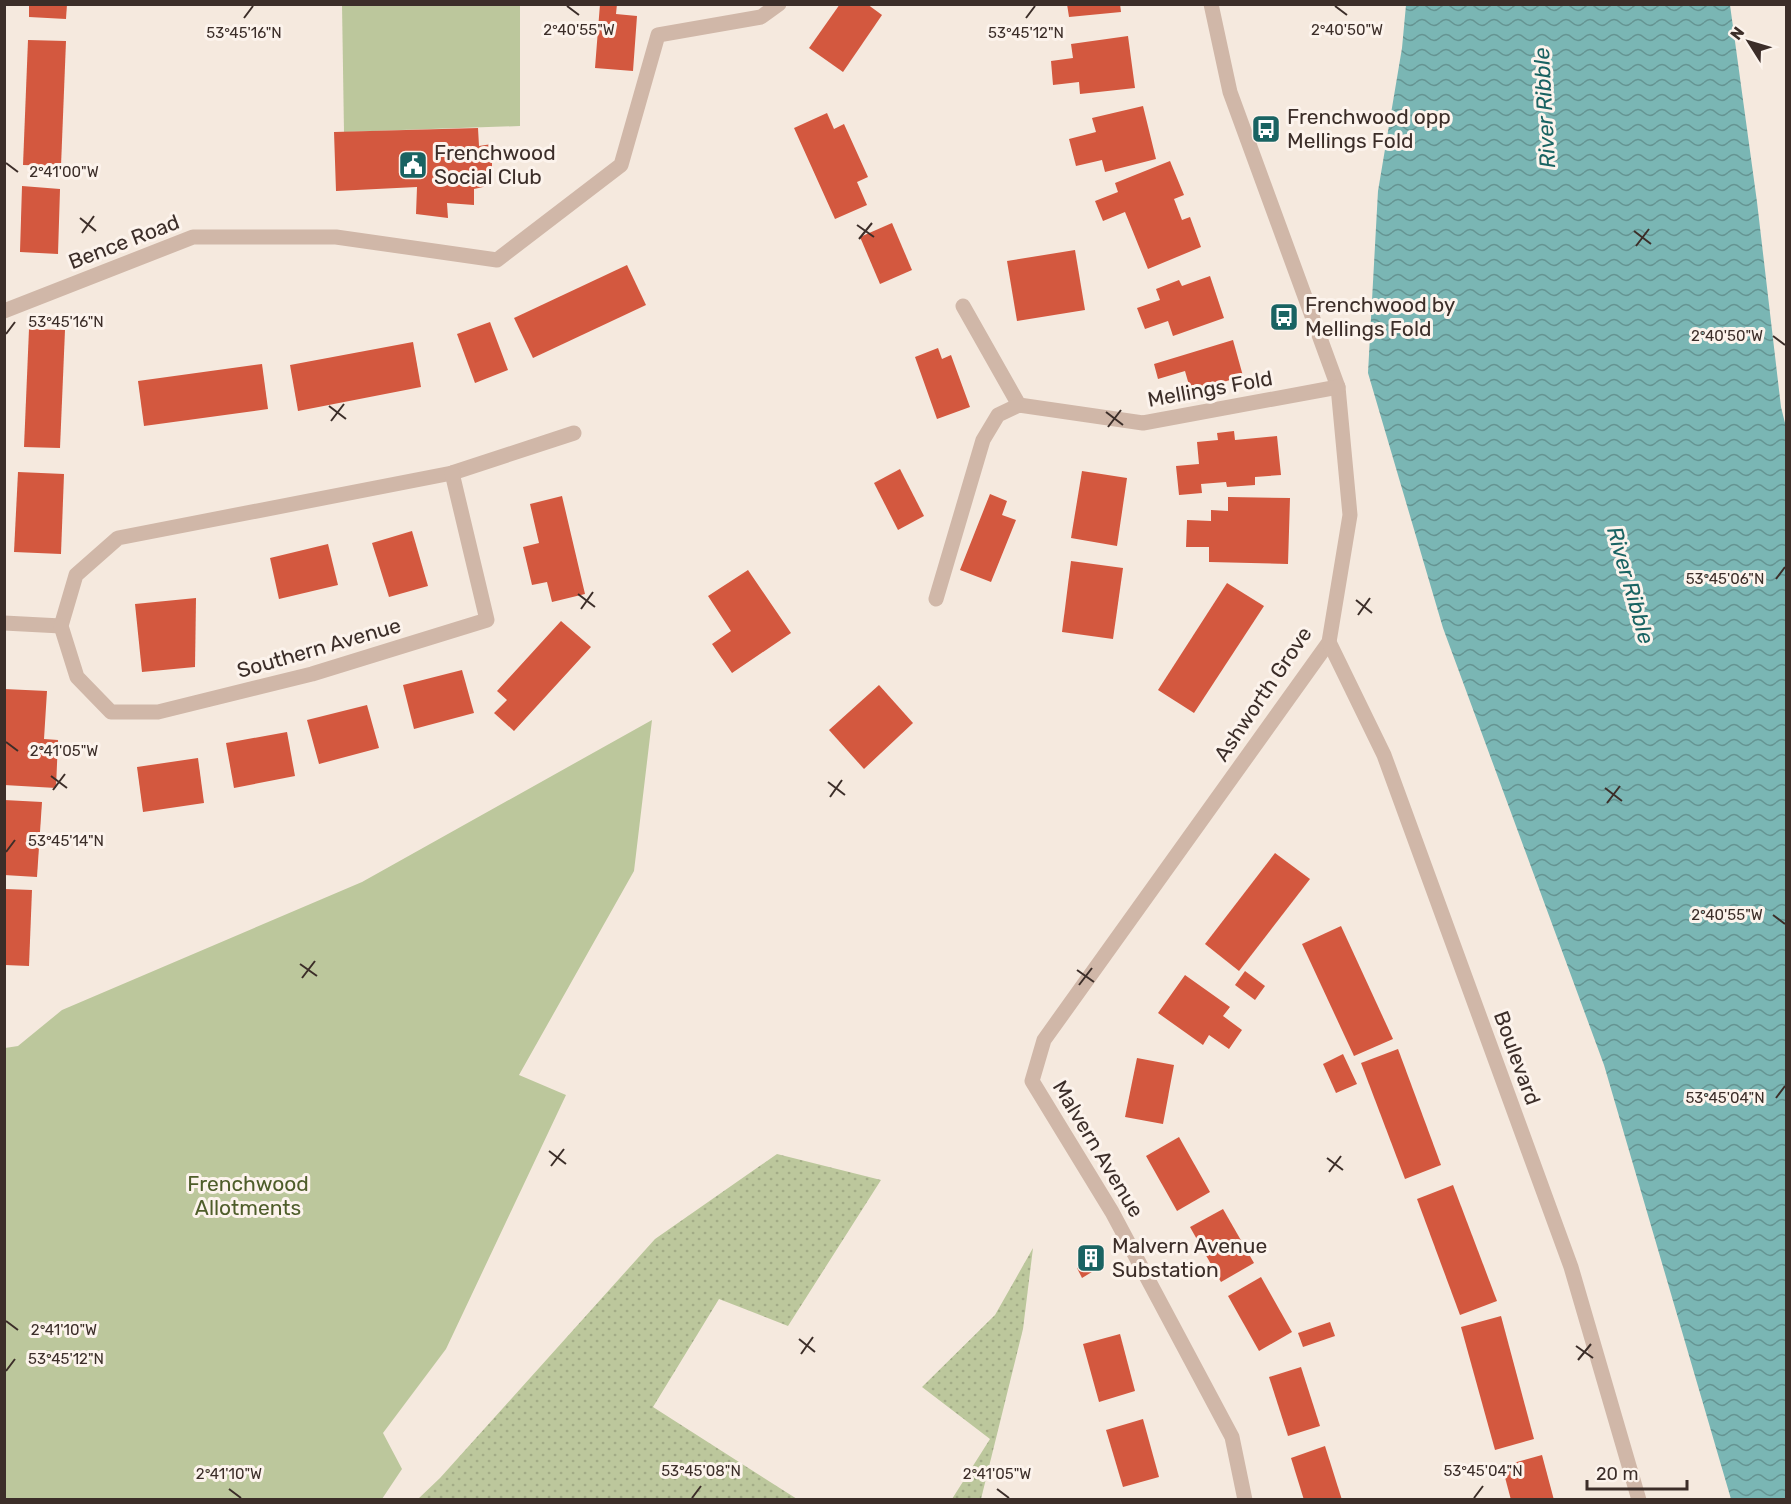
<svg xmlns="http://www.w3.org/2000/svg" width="1791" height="1504" font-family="Rubik,sans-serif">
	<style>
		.grass { fill: url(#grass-dots) }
		.garden { fill: #bcc79c }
		.water { fill: url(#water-waves) }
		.building { fill: #d3583f }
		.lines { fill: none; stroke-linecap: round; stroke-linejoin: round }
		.lane { stroke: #d0b7a8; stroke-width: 15 }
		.street { stroke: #d0b7a8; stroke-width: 15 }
		.ticks { fill: none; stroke: #3c2e29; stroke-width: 2 }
		.labels { text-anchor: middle; stroke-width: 6; stroke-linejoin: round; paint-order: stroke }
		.poi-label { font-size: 21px; fill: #3c2e29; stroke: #fcf3ec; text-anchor: start }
		.street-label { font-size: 21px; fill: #3c2e29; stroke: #fcf3ec }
		.park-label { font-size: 21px; fill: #4e5d2a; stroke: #fcf3ec }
		.water-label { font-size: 22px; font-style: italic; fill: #196362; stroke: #fcf3ec }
		.ticks-label { font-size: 15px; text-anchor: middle; fill: #3c2e29; stroke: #fcf3ec; stroke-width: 6; stroke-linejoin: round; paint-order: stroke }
	</style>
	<defs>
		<pattern id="grass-dots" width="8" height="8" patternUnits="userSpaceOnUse" patternTransform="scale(1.5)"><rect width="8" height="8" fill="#bcc79c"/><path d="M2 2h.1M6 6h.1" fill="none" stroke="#a2ab86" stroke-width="1.8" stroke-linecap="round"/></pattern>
		<pattern id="water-waves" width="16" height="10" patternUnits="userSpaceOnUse" patternTransform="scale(1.5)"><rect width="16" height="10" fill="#7ab6b4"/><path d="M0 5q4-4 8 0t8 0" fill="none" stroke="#659492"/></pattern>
	</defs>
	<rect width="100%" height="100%" fill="#f5e9de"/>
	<g class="grass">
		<path d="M777 1154 881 1180 788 1326 719 1299 653 1407 797 1499H418L440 1478 655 1239Z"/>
		<path d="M1033 1248 1023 1329 981 1499H952L990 1439 922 1387 995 1315Z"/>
	</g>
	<g class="garden">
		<path d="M342 5H520V126L344 132Z"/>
		<path d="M652 720 634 871 519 1075 566 1095 446 1349 383 1433 402 1469 382 1499H5V1048L18 1046 62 1010 362 882Z"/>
	</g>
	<path class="water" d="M1406 5H1730L1757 202 1781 407 1786 427V1499H1731L1604 1065 1443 628 1368 373 1378 191 1402 48Z"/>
	<g class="building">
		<path d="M29 4H67L66 19 29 17Z"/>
		<path d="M600 4H617L616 14 637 16 633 71 595 68Z"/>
		<path d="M840 4H867L882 15 843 72 809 48Z"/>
		<path d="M1067 4H1120L1121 12 1069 17Z"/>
		<path d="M1128 36 1135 88 1080 94 1079 82 1053 85 1051 61 1073 58 1071 44Z"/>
		<path d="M28 40 66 41 61 166 23 165Z"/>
		<path d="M1143 106 1156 159 1105 172 1102 160 1076 166 1069 139 1096 132 1092 118Z"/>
		<path d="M827 113 834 129 844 124 868 177 857 182 867 205 835 219 794 128Z"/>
		<path d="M478 128 479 146 492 144V185L474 189V205L447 203 448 218 416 214 417 187 336 191 334 132Z"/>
		<path d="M1170 161 1184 195 1174 199 1182 220 1190 217 1201 247 1148 269 1125 212 1103 221 1095 201 1118 192 1115 183Z"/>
		<path d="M22 186 60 189 58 254 20 252Z"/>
		<path d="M892 223 912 270 880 284 860 237Z"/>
		<path d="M1075 250 1085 310 1017 321 1007 261Z"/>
		<path d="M627 265 646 305 533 358 514 318Z"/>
		<path d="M1210 276 1224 318 1173 336 1168 321 1145 329 1137 308 1160 300 1156 289 1179 280 1182 286Z"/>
		<path d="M490 322 508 370 475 383 457 334Z"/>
		<path d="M29 329 65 330 60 448 24 447Z"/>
		<path d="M1233 340 1243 376 1191 392 1185 371 1158 379 1154 364Z"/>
		<path d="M413 342 421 387 298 411 290 365Z"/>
		<path d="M938 348 942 359 951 355 970 407 937 419 915 357Z"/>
		<path d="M262 364 268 409 144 426 138 381Z"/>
		<path d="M1234 431 1235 440 1277 436 1281 475 1255 477V485L1227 487 1226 482 1201 484 1202 493 1179 495 1176 466 1199 464 1197 442 1218 440 1217 433Z"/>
		<path d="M900 469 924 516 898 530 874 483Z"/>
		<path d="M1082 471 1127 478 1117 546 1071 538Z"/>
		<path d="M18 472 64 474 61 554 14 552Z"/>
		<path d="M990 494 1007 501 1002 515 1016 520 991 582 960 570Z"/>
		<path d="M562 496 585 594 552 602 547 582 532 585 523 547 539 543 530 504Z"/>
		<path d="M1228 497 1290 498 1288 564 1209 562V547H1186L1187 520 1211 521V510L1228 511Z"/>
		<path d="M412 531 428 586 389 597 372 543Z"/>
		<path d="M328 544 338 585 279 599 270 558Z"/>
		<path d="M1071 561 1123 568 1113 639 1062 632Z"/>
		<path d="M748 570 791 633 732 673 712 644 731 631 708 596Z"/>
		<path d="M1227 583 1264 606 1194 713 1158 690Z"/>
		<path d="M196 598 195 667 142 672 135 604Z"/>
		<path d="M561 621 591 647 514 731 494 713 507 700 497 691Z"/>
		<path d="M462 670 474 713 414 729 403 685Z"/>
		<path d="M879 685 913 723 864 769 829 730Z"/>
		<path d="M4 689 47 691 44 739 58 740 56 788 4 785Z"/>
		<path d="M367 705 379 748 319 764 307 720Z"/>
		<path d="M287 732 295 776 234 788 226 743Z"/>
		<path d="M198 758 204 803 143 812 137 767Z"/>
		<path d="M4 800 42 802 37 877 4 875Z"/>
		<path d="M1275 853 1310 879 1239 971 1205 944Z"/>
		<path d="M5 889 32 890 29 966 5 965Z"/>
		<path d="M1341 926 1393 1039 1354 1056 1302 944Z"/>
		<path d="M1245 971 1265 986 1255 1000 1235 985Z"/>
		<path d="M1185 975 1230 1007 1223 1016 1242 1030 1229 1049 1209 1035 1203 1045 1158 1013Z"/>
		<path d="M1398 1049 1441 1165 1405 1179 1361 1063Z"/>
		<path d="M1343 1054 1357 1084 1336 1093 1323 1064Z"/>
		<path d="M1137 1058 1174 1065 1163 1124 1125 1117Z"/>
		<path d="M1179 1137 1210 1192 1177 1211 1146 1156Z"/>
		<path d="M1453 1185 1497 1301 1460 1315 1417 1199Z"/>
		<path d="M1223 1209 1254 1263 1221 1282 1190 1227Z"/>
		<path d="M1093 1245 1105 1264 1082 1278 1077 1268 1083 1263 1078 1254Z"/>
		<path d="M1261 1277 1292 1332 1259 1351 1228 1296Z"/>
		<path d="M1501 1316 1534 1439 1495 1450 1461 1327Z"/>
		<path d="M1330 1322 1335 1336 1303 1347 1298 1333Z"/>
		<path d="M1120 1334 1135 1391 1099 1402 1083 1344Z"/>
		<path d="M1301 1367 1320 1426 1288 1436 1269 1377Z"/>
		<path d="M1143 1419 1159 1477 1123 1487 1106 1430Z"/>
		<path d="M1325 1446 1342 1500H1304L1291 1458Z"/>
		<path d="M1542 1455 1554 1500H1511L1502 1466Z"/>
	</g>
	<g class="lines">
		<g class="lane">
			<path d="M963 306 1019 405"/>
			<path d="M4 311 193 237H336L497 260 621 165 658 35 761 17 779 4"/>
		</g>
		<g class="street">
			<path d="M1211 4 1230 92 1338 387 1350 515 1329 642 1044 1040 1032 1081 1112 1212 1232 1437 1245 1500"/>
			<path d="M936 599 983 440 998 415 1019 405 1143 423 1338 387"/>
			<path d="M4 623 61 626 76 575 118 538 452 473 574 433"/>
			<path d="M61 626 77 677 111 712H158L312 674 487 620 452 473"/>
			<path d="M1329 642 1384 755 1571 1267 1639 1500"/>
		</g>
	</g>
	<path class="ticks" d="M567 6 579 15M1335 6 1347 15M244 18 253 6M1026 18 1035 6M6 163 18 172M80 218 96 231M857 225 874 237M1634 231 1651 244M82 233 94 216M859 239 872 223M1636 246 1649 229M6 334 15 322M1773 336 1785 345M329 406 346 419M1106 412 1123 425M331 421 344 404M1108 427 1121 410M1776 579 1785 567M578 594 595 607M1356 600 1372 613M581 609 593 592M1358 615 1370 598M6 742 18 751M51 776 67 788M828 782 845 795M1605 788 1622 801M53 790 65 774M830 797 842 780M1607 803 1620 786M6 852 15 840M1773 915 1785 924M300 964 317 976M1077 970 1094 982M302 978 315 961M1079 985 1092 968M1776 1098 1785 1086M549 1151 566 1164M1327 1158 1343 1170M551 1166 564 1149M1329 1172 1341 1156M6 1321 18 1330M799 1339 815 1352M1576 1346 1593 1358M801 1354 813 1337M1578 1360 1591 1344M6 1371 15 1359M229 1489 241 1498M997 1489 1009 1498M692 1498 701 1486M1474 1498 1483 1486"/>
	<defs>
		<g id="bus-square" transform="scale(1.5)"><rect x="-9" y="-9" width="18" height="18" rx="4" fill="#196362" stroke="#fcf3ec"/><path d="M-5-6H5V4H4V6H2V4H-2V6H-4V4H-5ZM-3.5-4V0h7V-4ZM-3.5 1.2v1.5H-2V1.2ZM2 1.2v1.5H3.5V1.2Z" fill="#fff"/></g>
		<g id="civic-square" transform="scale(1.5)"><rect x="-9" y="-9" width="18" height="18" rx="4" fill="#196362" stroke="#fcf3ec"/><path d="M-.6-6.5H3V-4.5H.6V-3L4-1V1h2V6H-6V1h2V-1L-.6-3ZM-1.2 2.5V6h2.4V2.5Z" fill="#fff"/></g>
		<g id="building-square" transform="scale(1.5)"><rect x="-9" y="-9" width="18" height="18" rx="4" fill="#196362" stroke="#fcf3ec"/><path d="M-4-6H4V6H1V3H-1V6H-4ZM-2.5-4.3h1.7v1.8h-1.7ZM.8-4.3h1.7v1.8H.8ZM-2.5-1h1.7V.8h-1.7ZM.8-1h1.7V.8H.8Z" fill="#fff"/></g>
	</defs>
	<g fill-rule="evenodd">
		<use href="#bus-square" x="1266" y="129"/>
		<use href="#civic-square" x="413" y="165"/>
		<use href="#bus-square" x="1284" y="317"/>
		<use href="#building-square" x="1091" y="1258"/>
	</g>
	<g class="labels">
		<g class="poi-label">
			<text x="1287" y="124">Frenchwood opp<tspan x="1287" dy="24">Mellings Fold</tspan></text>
			<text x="434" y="160">Frenchwood<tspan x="434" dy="24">Social Club</tspan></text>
			<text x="1305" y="312">Frenchwood by<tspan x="1305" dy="24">Mellings Fold</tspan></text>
			<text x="1112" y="1253">Malvern Avenue<tspan x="1112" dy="24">Substation</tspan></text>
		</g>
		<g class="street-label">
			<text transform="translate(124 242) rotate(-21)" y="7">Bence Road</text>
			<text transform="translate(1210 389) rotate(-10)" y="7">Mellings Fold</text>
			<text transform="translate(319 648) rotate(-16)" y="7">Southern Avenue</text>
			<text transform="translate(1263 694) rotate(-56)" y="7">Ashworth Grove</text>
			<text transform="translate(1517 1058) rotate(70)" y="7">Boulevard</text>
			<text transform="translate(1098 1149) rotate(59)" y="7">Malvern Avenue</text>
		</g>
		<g class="park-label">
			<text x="248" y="1191">Frenchwood<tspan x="248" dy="24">Allotments</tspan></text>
		</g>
		<g class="water-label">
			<text transform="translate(1544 108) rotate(-93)" y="8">River Ribble</text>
			<text transform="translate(1631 585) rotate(74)" y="8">River Ribble</text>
		</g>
	</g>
	<g class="ticks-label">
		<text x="579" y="35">2°40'55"W</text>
		<text x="1347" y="35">2°40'50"W</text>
		<text x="244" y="38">53°45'16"N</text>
		<text x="1026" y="38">53°45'12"N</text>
		<text x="64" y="177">2°41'00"W</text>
		<text x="66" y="327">53°45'16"N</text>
		<text x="1727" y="341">2°40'50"W</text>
		<text x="1725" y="584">53°45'06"N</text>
		<text x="64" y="756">2°41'05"W</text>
		<text x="66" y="846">53°45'14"N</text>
		<text x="1727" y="920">2°40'55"W</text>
		<text x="1725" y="1103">53°45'04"N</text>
		<text x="64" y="1335">2°41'10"W</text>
		<text x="66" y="1364">53°45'12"N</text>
		<text x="701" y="1476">53°45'08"N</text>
		<text x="1483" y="1476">53°45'04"N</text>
		<text x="229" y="1479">2°41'10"W</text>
		<text x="997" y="1479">2°41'05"W</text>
	</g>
	<rect width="1791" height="1504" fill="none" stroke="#3c2e29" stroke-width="12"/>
	<g transform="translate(1749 42) rotate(307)" stroke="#fcf3ec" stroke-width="4.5" paint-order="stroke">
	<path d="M0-4.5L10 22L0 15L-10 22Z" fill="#3c2e29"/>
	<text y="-9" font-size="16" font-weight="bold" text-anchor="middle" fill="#3c2e29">N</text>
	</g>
	<path d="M1587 1480v9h100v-9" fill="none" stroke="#3c2e29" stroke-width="3"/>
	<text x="1596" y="1480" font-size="18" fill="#3c2e29" stroke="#fcf3ec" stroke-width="4.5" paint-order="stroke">20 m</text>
</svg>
